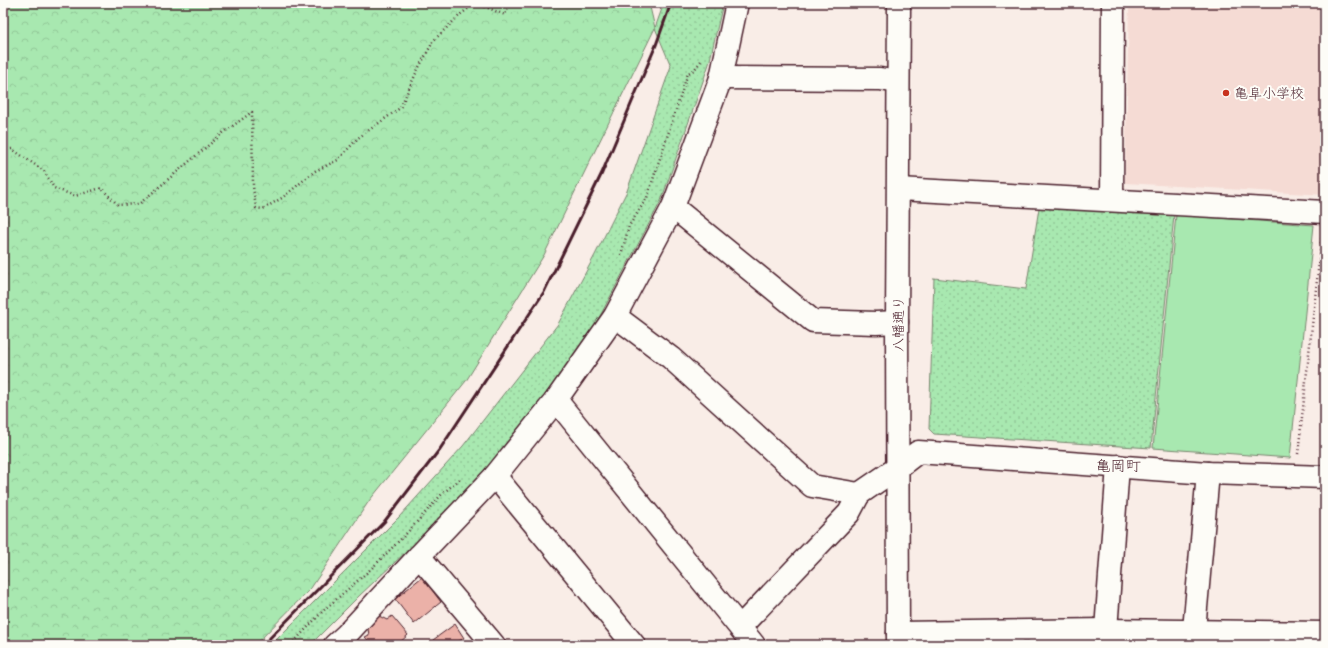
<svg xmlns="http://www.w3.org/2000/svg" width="1328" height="648" font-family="Mynerve,'Klee One',sans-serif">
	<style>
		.built { fill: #f5dbd4 }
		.green { fill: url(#green-dots); stroke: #79846e }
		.forest { fill: url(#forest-crowns); stroke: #79846e }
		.pitch { fill: #a8e8b0; stroke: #79846e }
		.building { fill: #ebb1a8; stroke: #4a1f2b }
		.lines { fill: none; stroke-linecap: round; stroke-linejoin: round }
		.minor-casing { stroke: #4a1f2b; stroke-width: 25 }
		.tertiary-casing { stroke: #4a1f2b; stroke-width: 25 }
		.path { stroke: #4a1f2b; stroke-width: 2.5; stroke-dasharray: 1 3; stroke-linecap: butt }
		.minor { stroke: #fdfcf7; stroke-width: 22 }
		.tertiary { stroke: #fdfcf7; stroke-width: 22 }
		.rail { stroke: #4a1f2b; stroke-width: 3 }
		.poi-dot { fill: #c8321e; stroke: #fdfcf7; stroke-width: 1.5 }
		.labels { text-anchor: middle; stroke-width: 4; stroke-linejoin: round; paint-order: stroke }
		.poi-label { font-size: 14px; fill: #4a1f2b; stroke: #fdfcf7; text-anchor: start }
		.street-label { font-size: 14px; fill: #4a1f2b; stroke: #fdfcf7 }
		.neighbourhood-label { font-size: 15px; fill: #4a1f2b; stroke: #fdfcf7 }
	</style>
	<defs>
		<pattern id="green-dots" width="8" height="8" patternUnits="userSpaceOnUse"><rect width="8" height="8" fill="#a8e8b0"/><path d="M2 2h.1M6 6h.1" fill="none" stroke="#92c798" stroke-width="1.8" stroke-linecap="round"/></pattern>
		<pattern id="forest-crowns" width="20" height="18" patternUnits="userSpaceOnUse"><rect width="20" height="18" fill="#a8e8b0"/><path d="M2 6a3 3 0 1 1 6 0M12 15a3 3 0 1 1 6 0" fill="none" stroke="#92c798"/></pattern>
	</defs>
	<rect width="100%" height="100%" fill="#f9ede7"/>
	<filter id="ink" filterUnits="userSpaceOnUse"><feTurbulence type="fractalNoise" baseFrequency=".025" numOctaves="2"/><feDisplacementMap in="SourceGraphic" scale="8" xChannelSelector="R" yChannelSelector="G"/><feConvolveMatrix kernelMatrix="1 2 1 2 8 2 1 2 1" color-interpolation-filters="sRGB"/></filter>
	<g filter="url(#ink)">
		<g class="built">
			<path d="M1129 3H1325V195L1125 183Z"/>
			<path d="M1025 630 1325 645H1024Z"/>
		</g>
		<g class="green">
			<path d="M664 3H723L709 64 661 201 591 333 493 466 424 535 359 596 310 645H271L399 517 463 446 558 324 595 255 627 191 671 66 655 28Z"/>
			<path d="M1039 208 1174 215 1151 448 934 434 929 429 934 278 1026 289Z"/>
		</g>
		<path class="forest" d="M3 3H649L655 28 544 255 466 381 369 501 311 588 255 645H3Z"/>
		<path class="pitch" d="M1176 215 1314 225 1290 458 1153 448Z"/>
		<g class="building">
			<path d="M422 577 441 602 414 624 395 599Z"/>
			<path d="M377 615 387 620 392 616 408 635 397 645H372L365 637 369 635 367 623Z"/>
			<path d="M455 624 464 638 453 645H436L433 640Z"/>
			<rect x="1283" y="637" width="42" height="8"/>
		</g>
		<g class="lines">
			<g class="minor-casing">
				<g id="minor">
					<path d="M721 78 880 79 898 82"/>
					<path d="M899 189 1325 212"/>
					<path d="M1112 200 1113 3"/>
					<path d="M673 207 813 321 876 323 897 322"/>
					<path d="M615 316 671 358 812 486 859 494 897 468"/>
					<path d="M556 400 754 645"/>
					<path d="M495 476 634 645"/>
					<path d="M419 556 494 645"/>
					<path d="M740 627 849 513 859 494"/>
					<path d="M1106 630 1118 466"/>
					<path d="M1194 630 1208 473"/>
					<path d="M898 633 1106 630 1325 633"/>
					<path d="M335 645 346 635 419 556 495 476 556 400 615 316 673 207 721 78 737 3"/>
				</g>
			</g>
			<g class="tertiary-casing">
				<g id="tertiary">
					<path d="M897 468 918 452 1208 473 1325 477"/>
					<path d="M898 645 897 322 899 3"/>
				</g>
			</g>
			<g class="path">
				<path d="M3 150 12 149 44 171 54 188 75 196 101 188 118 205 139 204 223 133 252 112 253 186 256 208 263 209 282 198 315 171 338 160 358 138 400 108 418 69 434 40 461 14 476 3 505 15 510 3"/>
				<path d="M621 255 629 226 647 198 688 73 694 70 701 61"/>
				<path d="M1298 454 1322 234"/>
				<path d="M291 645 323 611 372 568 405 535 442 494 460 479"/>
			</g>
			<use href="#minor" class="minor"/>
			<use href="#tertiary" class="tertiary"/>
			<path class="rail" d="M263 645 384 522 440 449 544 292 602 173 656 45 671 3"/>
		</g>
	</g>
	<circle class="poi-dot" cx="1226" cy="93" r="4"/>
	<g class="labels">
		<g class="poi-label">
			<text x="1234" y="98">亀阜小学校</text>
		</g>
		<g class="street-label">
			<text transform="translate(898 324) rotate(-90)" y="5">八幡通り</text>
		</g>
		<g class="neighbourhood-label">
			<text x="1118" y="471">亀岡町</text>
		</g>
	</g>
	<rect width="1328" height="648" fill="none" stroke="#fdfcf7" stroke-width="16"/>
	<rect x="8" y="8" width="1312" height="632" fill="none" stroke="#4a1f2b" stroke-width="1.5" filter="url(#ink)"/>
</svg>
